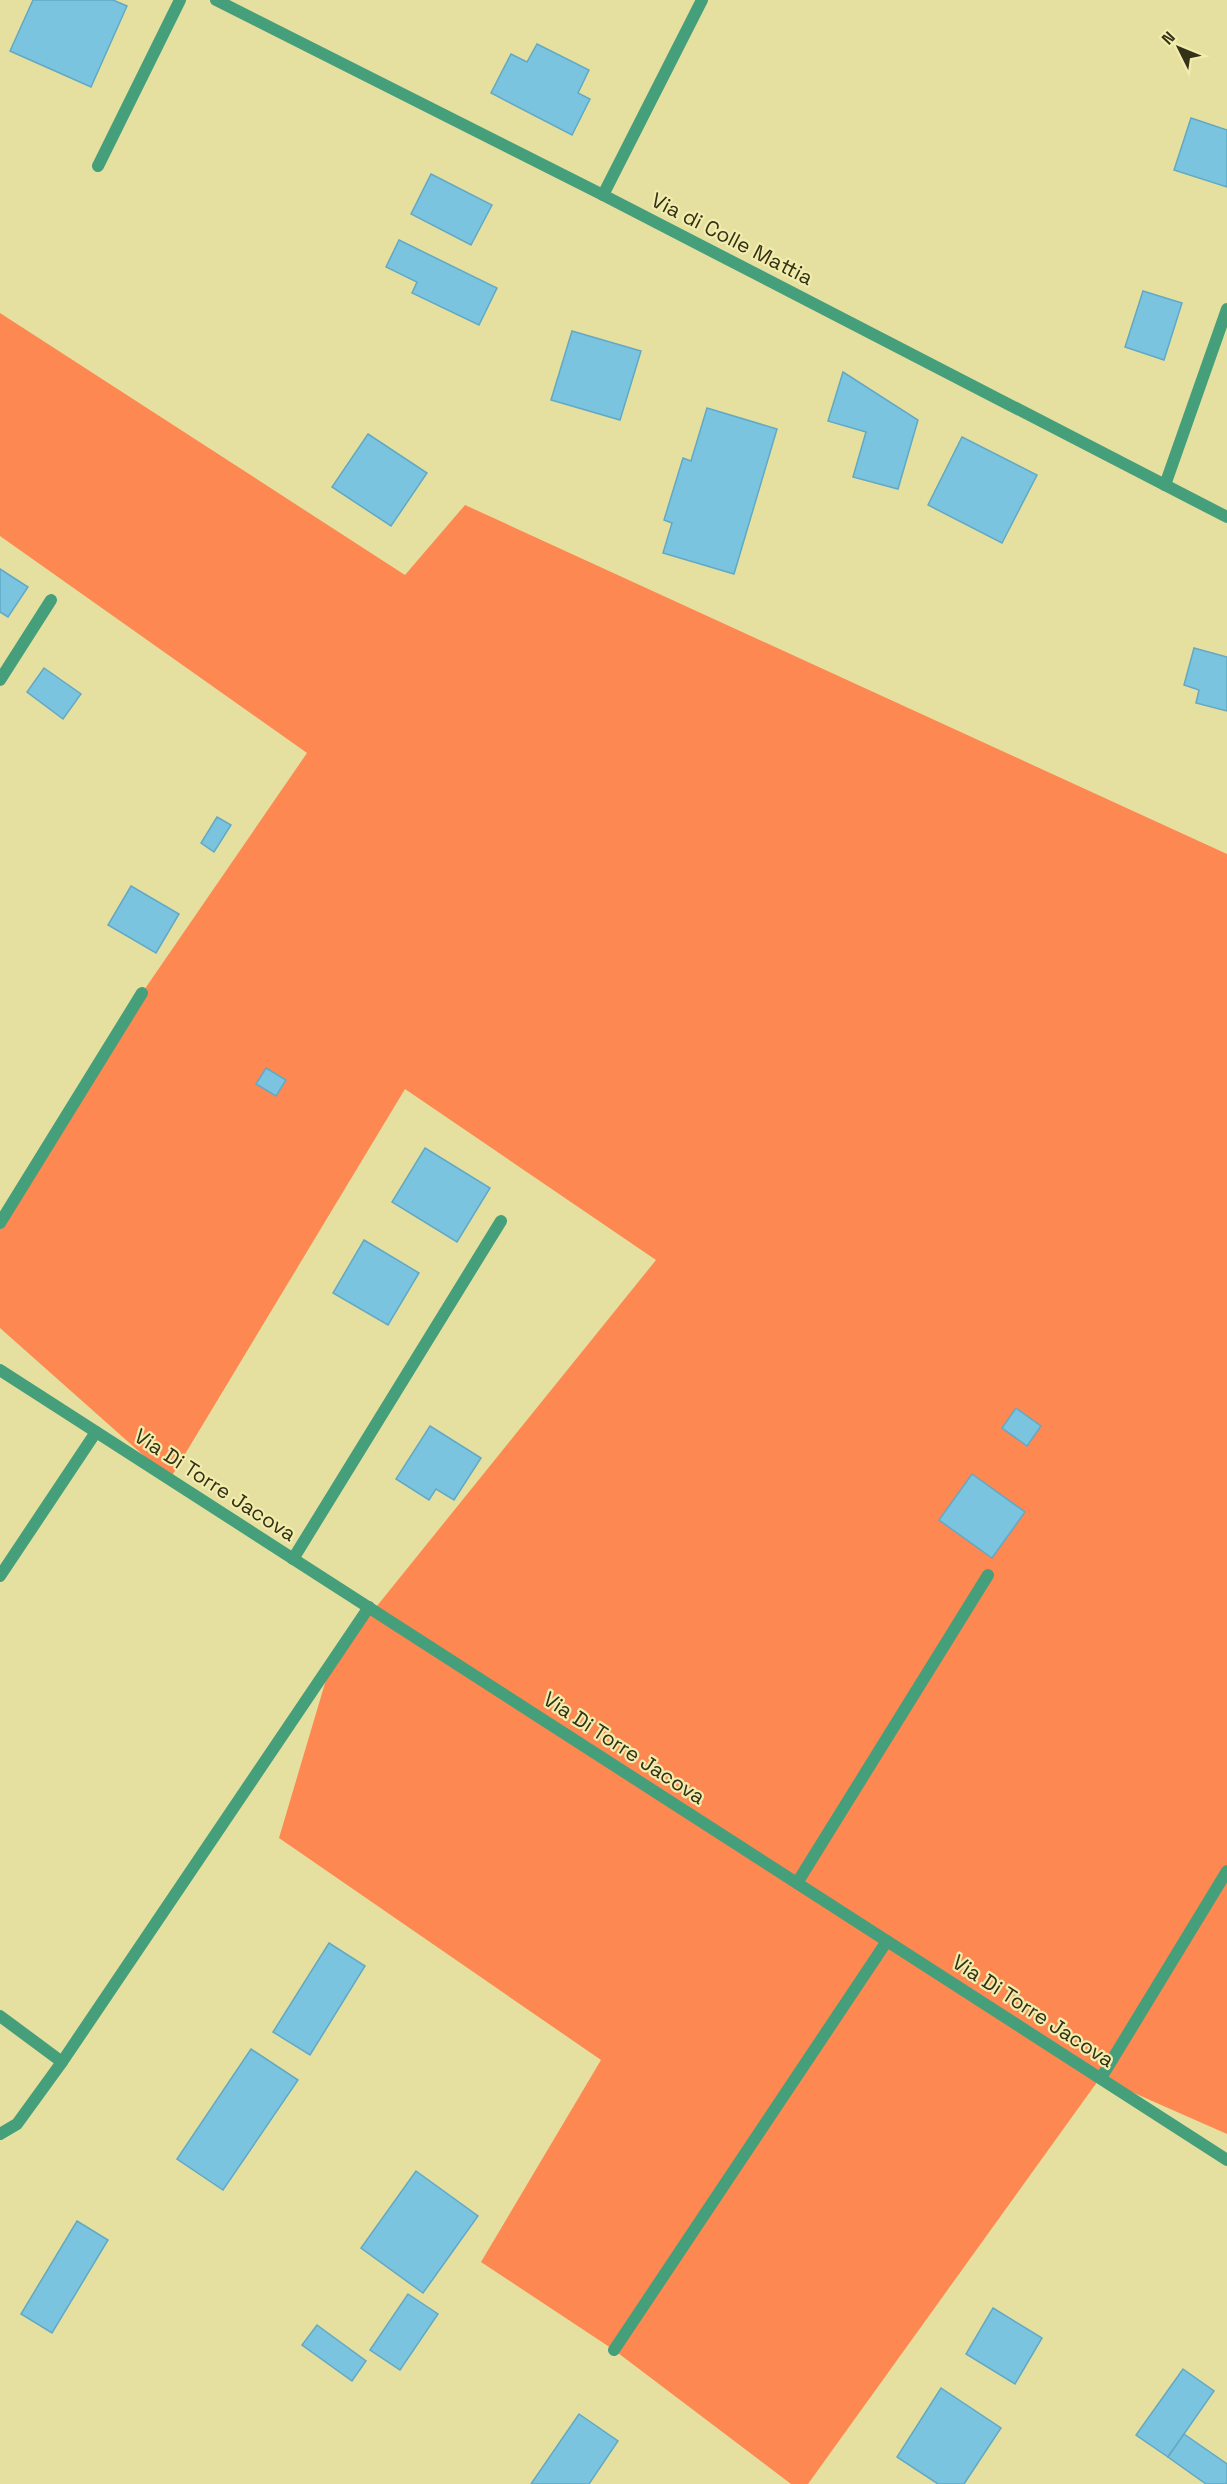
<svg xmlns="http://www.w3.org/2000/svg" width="1227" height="2484" font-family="'Space Grotesk',sans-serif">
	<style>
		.green { fill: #fe8852 }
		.building { fill: #7bc4df; stroke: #61a9c4; stroke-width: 1.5 }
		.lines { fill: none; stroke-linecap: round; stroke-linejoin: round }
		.lane { stroke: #469f7b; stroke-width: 12 }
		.street { stroke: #469f7b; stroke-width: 12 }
		.labels { text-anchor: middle; stroke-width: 4.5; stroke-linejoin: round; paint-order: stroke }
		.street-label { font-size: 21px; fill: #333117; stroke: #f2edad }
	</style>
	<rect width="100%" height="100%" fill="#e5e0a0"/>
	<path class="green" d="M0 313 405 575 465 505 1227 854V2134L1100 2078 808 2484H791L614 2350 481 2262 601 2060 279 1838 331 1663 656 1260 405 1089 170 1479 0 1328V1223L142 993 307 753 0 536Z"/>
	<g class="building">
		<path d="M33 0H113L127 6 91 87 10 51Z"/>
		<path d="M537 44 589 70 578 93 590 99 572 135 491 93 511 54 527 62Z"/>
		<path d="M1191 118 1227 130V187L1174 170Z"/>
		<path d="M431 174 492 205 471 245 411 214Z"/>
		<path d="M399 240 497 288 479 325 412 293 417 282 386 267Z"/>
		<path d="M1143 291 1182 303 1164 360 1125 347Z"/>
		<path d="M572 331 641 351 620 420 551 400Z"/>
		<path d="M843 372 918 420 898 489 853 477 866 432 828 421Z"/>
		<path d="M707 408 777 429 734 574 663 553 672 523 664 520 683 458 691 461Z"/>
		<path d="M368 434 427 473 391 526 332 487Z"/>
		<path d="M962 437 1037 475 1002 543 928 505Z"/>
		<path d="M0 569 28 587 8 617 0 612Z"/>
		<path d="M1194 648 1227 657V711L1196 703 1199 690 1184 685Z"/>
		<path d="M44 668 81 694 63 719 27 692Z"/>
		<path d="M217 817 231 825 214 852 201 843Z"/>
		<path d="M131 886 179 914 156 953 108 925Z"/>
		<path d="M266 1068 286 1080 276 1096 256 1084Z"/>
		<path d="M425 1148 490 1188 457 1242 392 1202Z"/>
		<path d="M364 1240 419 1273 388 1325 333 1293Z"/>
		<path d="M1016 1408 1041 1426 1027 1446 1002 1428Z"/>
		<path d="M430 1426 481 1458 454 1500 436 1489 429 1500 396 1479Z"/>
		<path d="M972 1474 1025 1512 992 1558 939 1520Z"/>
		<path d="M329 1943 365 1966 310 2055 273 2032Z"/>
		<path d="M251 2049 298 2080 223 2190 177 2159Z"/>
		<path d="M416 2171 478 2216 423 2293 361 2248Z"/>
		<path d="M77 2221 108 2240 52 2333 21 2314Z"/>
		<path d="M408 2294 438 2314 400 2370 370 2350Z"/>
		<path d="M993 2308 1042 2338 1015 2384 966 2354Z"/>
		<path d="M317 2325 366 2361 352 2381 302 2345Z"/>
		<path d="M1183 2369 1214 2391 1168 2457 1136 2435Z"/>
		<path d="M941 2388 1001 2428 964 2484H938L897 2457Z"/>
		<path d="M579 2414 618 2441 589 2484H531Z"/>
		<path d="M1184 2434 1227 2464V2484H1206L1168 2457Z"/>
	</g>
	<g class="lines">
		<g class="lane">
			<path d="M98 166 180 0"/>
			<path d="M1165 485 1227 309"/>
			<path d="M0 680 51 600"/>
			<path d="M0 1223 142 993"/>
			<path d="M293 1559 501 1221"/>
			<path d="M0 1576 96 1432"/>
			<path d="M797 1883 988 1575"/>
			<path d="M0 2016 62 2062"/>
			<path d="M1101 2078 1227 1871"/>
			<path d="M0 2134 17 2124 62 2062 369 1607"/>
			<path d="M614 2350 887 1941"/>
		</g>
		<g class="street">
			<path d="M216 0 603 195 1227 517"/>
			<path d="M603 195 702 0"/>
			<path d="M0 1370 1227 2160"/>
		</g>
	</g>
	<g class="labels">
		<g class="street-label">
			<text transform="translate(732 239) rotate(27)" y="7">Via di Colle Mattia</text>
			<text transform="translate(215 1485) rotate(33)" y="7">Via Di Torre Jacova</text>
			<text transform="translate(624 1748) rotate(33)" y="7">Via Di Torre Jacova</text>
			<text transform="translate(1033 2011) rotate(33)" y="7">Via Di Torre Jacova</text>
		</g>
	</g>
	<g transform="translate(1179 48) rotate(313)" stroke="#f2edad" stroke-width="4.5" paint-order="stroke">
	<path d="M0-4.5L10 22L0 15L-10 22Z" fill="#333117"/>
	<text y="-9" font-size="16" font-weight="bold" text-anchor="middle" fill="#333117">N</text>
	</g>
</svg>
